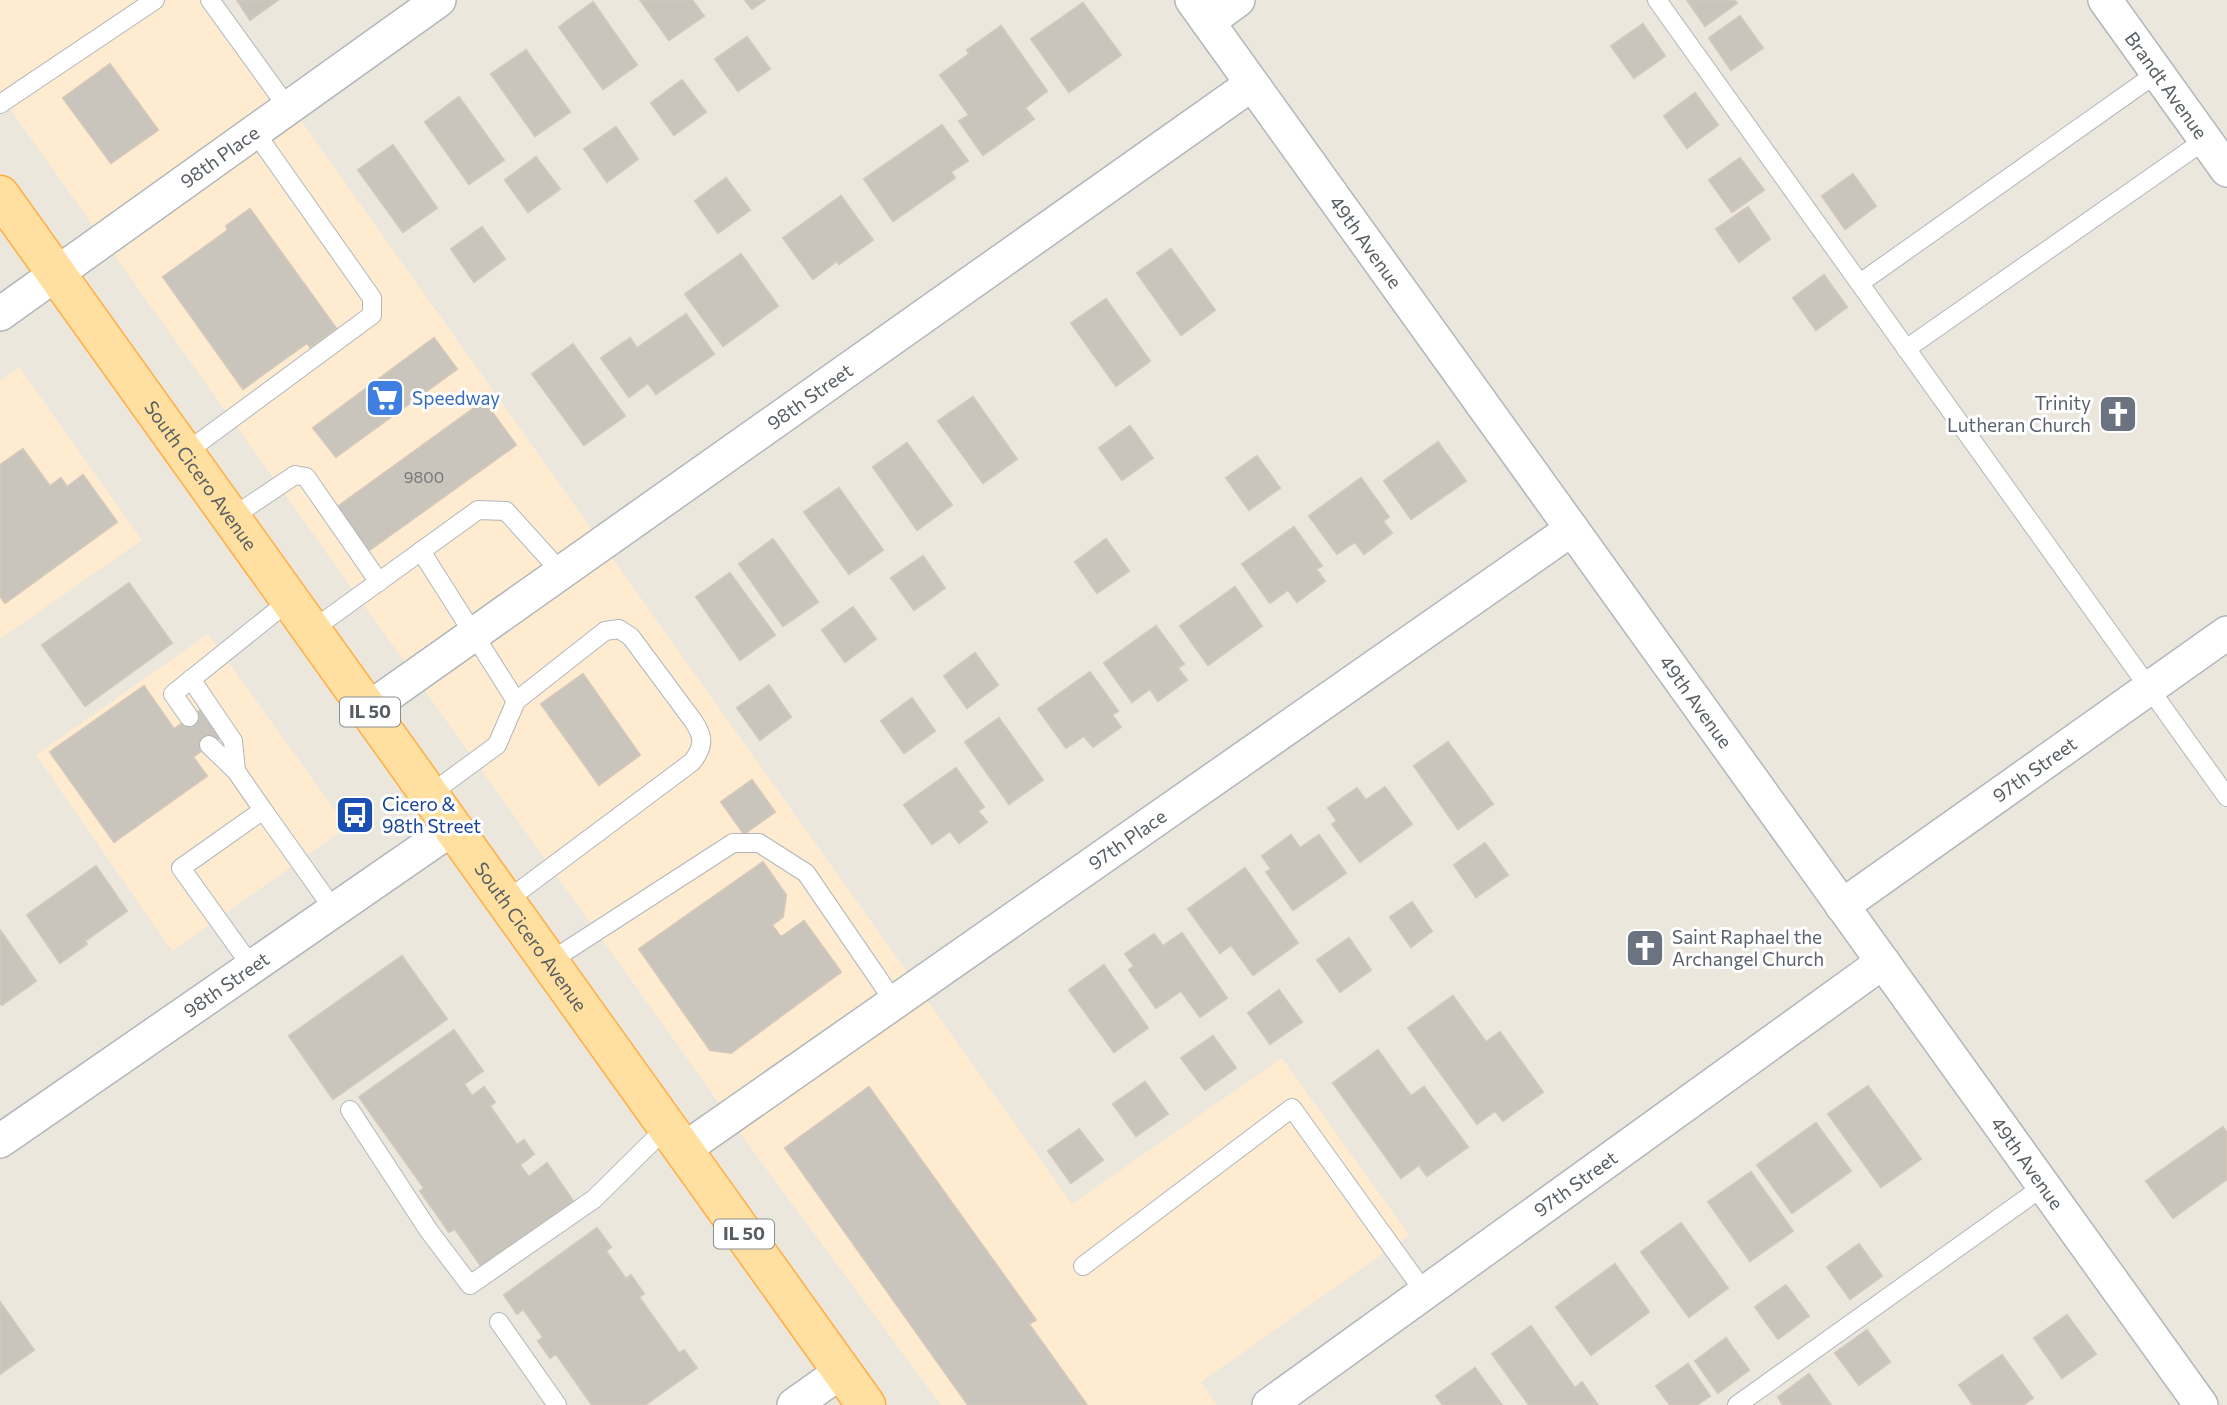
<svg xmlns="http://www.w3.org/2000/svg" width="2227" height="1405" font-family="Commissioner,sans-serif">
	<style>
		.commercial { fill: #ffecd0 }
		.building { fill: #c9c4bc; stroke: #d1c7bb; stroke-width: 2 }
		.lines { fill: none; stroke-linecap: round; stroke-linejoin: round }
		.lane-casing { stroke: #b1b6bb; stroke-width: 20 }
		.street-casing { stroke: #b1b6bb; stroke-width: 36 }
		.primary-casing { stroke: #ffad44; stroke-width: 41 }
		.lane { stroke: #fff; stroke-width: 18 }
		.street { stroke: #fff; stroke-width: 33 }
		.primary { stroke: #ffe0a0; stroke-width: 38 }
		.labels { text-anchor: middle; stroke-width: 6; stroke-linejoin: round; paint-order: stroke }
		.number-label { font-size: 16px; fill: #747778 }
		.shield { fill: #fff; stroke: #898e90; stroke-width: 2 }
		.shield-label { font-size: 18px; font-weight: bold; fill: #575d61 }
		.street-label { font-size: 19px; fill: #575d61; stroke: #fff }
		.shop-label { font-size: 19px; fill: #366cbe; stroke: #fff; text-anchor: start }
		.worship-label { font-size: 19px; fill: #5b616d; stroke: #fff; text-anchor: end }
		.transit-label { font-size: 19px; fill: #164399; stroke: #fff; text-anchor: start }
	</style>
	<rect width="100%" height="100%" fill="#ece7dd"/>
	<g class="commercial">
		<path d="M0 0H215L1072 1204 1282 1058 1409 1235 1201 1382 1217 1405H941L759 1159 0 95Z"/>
		<path d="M19 367 142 540 0 639V381Z"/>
		<path d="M208 634 347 827 172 951 36 755Z"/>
	</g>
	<g class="building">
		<path d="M237 0H278L250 20Z"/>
		<path d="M640 0H692L704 16 669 40Z"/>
		<path d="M745 0H765L752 9Z"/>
		<path d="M1687 0H1734L1737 3 1705 26Z"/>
		<path d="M593 2 637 65 603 89 559 27Z"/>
		<path d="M1083 3 1121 55 1069 92 1031 39Z"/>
		<path d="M1740 16 1763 48 1731 70 1709 38Z"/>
		<path d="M1643 24 1665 56 1634 78 1611 46Z"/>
		<path d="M1001 26 1047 91 1025 108 1034 119 983 155 959 121 969 115 940 75 969 54 967 50Z"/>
		<path d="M747 37 770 69 738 91 715 59Z"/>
		<path d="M526 50 570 112 535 136 491 74Z"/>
		<path d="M110 64 158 130 111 163 63 98Z"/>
		<path d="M682 80 706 112 674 135 651 103Z"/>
		<path d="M1695 93 1718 125 1687 148 1664 116Z"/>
		<path d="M459 97 504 160 469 184 425 122Z"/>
		<path d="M942 125 968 161 951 172 955 178 893 221 864 179Z"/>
		<path d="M616 127 638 159 607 182 584 149Z"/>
		<path d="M393 145 437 208 403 232 358 170Z"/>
		<path d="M536 157 560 189 528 212 505 180Z"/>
		<path d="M1740 158 1764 190 1732 212 1709 180Z"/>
		<path d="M1853 174 1876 206 1845 229 1822 196Z"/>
		<path d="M726 178 750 210 718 233 695 201Z"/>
		<path d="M841 196 873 240 839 264 837 261 813 279 783 238Z"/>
		<path d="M1748 207 1770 239 1739 262 1716 229Z"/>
		<path d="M250 209 336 328 310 347 307 343 243 389 163 277 228 230 226 226Z"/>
		<path d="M482 227 505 259 474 282 451 249Z"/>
		<path d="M1171 249 1215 310 1181 335 1137 273Z"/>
		<path d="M741 254 778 306 723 346 685 294Z"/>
		<path d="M1824 275 1847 307 1816 330 1793 298Z"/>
		<path d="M1106 299 1150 361 1116 386 1071 323Z"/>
		<path d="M686 314 714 354 656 394 648 383 629 397 601 358 630 338 637 348Z"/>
		<path d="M434 338 457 369 336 457 313 428Z"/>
		<path d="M573 344 625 416 584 445 532 374Z"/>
		<path d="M973 397 1017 459 983 483 938 421Z"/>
		<path d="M484 401 516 445 364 554 333 510Z"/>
		<path d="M1130 426 1153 458 1122 480 1099 448Z"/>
		<path d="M1438 442 1466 481 1411 519 1384 481Z"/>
		<path d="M907 443 952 505 917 530 873 467Z"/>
		<path d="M23 449 50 486 61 478 67 487 83 475 117 522 5 603 0 596V465Z"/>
		<path d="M1257 456 1280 488 1249 510 1226 478Z"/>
		<path d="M1361 478 1389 517 1383 521 1392 533 1364 554 1355 542 1337 554 1309 516Z"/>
		<path d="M839 488 883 550 849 574 804 512Z"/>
		<path d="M1294 527 1322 566 1316 569 1325 581 1297 602 1288 590 1270 603 1242 564Z"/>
		<path d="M773 539 818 602 783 626 739 564Z"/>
		<path d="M1106 539 1129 571 1097 593 1075 562Z"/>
		<path d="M923 556 945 588 914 610 891 578Z"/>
		<path d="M730 573 775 635 740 660 696 597Z"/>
		<path d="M129 583 172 643 85 706 42 645Z"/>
		<path d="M1235 587 1262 626 1208 665 1180 626Z"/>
		<path d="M853 607 876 639 845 662 822 630Z"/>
		<path d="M1156 626 1184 664 1178 668 1187 680 1158 701 1150 689 1132 702 1104 663Z"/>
		<path d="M975 653 998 685 967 708 944 676Z"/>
		<path d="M1090 672 1118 711 1112 715 1121 727 1093 747 1084 736 1066 748 1038 709Z"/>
		<path d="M583 674 640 755 599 785 541 704Z"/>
		<path d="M769 685 791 717 760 740 737 708Z"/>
		<path d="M144 686 174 729 202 709 222 736 193 757 207 776 114 842 50 752Z"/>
		<path d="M912 698 935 731 904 753 881 721Z"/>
		<path d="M999 718 1043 780 1009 804 965 742Z"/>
		<path d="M1448 742 1493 804 1458 829 1414 766Z"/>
		<path d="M956 768 984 807 978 811 987 822 959 843 950 831 932 844 904 805Z"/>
		<path d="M752 780 775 812 744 834 721 802Z"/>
		<path d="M1385 787 1412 824 1360 862 1332 824 1337 821 1328 808 1357 788 1366 800Z"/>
		<path d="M1291 835 1300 848 1319 835 1346 873 1293 910 1266 872 1271 869 1262 856Z"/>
		<path d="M1485 843 1508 875 1476 897 1454 865Z"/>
		<path d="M763 862 786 895 783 917 772 925 781 937 804 921 841 972 731 1053 710 1050 639 949Z"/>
		<path d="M96 866 127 911 85 941 87 944 60 963 27 915Z"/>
		<path d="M1245 868 1298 943 1253 975 1231 945 1220 953 1188 909Z"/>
		<path d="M1412 902 1432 931 1411 947 1390 917Z"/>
		<path d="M0 930 36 981 2 1005 0 1003Z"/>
		<path d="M1182 933 1227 998 1200 1017 1181 991 1156 1008 1129 970 1134 966 1125 954 1154 934 1163 946Z"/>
		<path d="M1349 938 1371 970 1340 992 1317 960Z"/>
		<path d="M402 956 447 1019 333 1099 289 1036Z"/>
		<path d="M1104 965 1148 1028 1114 1052 1069 990Z"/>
		<path d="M1279 990 1302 1022 1270 1044 1248 1013Z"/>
		<path d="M1453 996 1486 1042 1500 1032 1543 1092 1503 1121 1495 1111 1477 1124 1408 1028Z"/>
		<path d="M454 1030 483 1071 464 1084 472 1096 484 1087 495 1102 490 1106 517 1145 524 1140 534 1154 520 1165 529 1177 547 1163 573 1201 481 1266 455 1229 449 1232 420 1191 424 1188 359 1097Z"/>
		<path d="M1213 1036 1236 1068 1205 1090 1181 1058Z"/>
		<path d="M1378 1050 1411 1096 1424 1087 1468 1147 1427 1176 1419 1165 1401 1178 1333 1083Z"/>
		<path d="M1145 1082 1168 1114 1136 1136 1113 1104Z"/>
		<path d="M1868 1086 1921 1159 1881 1187 1828 1114Z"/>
		<path d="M869 1087 1036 1320 1029 1324 1087 1405H968L785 1148Z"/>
		<path d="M1816 1123 1851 1171 1792 1213 1757 1165Z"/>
		<path d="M2223 1127 2227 1133V1179L2173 1218 2146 1181Z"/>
		<path d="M1079 1129 1103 1160 1071 1183 1048 1151Z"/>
		<path d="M1751 1172 1793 1231 1750 1261 1708 1202Z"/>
		<path d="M1681 1223 1728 1288 1689 1317 1641 1252Z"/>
		<path d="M597 1228 611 1247 606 1251 626 1279 631 1275 644 1294 639 1297 679 1353 684 1350 697 1368 645 1405H592L556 1354 550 1358 538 1341 543 1337 523 1309 517 1314 504 1295Z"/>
		<path d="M1859 1244 1882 1276 1850 1299 1827 1267Z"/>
		<path d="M1615 1264 1649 1312 1591 1355 1556 1307Z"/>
		<path d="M1786 1285 1809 1316 1778 1339 1755 1307Z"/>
		<path d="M0 1302 34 1350 0 1374Z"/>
		<path d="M2067 1315 2096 1354 2062 1378 2034 1338Z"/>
		<path d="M1531 1326 1575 1388 1582 1382 1598 1405H1529L1492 1354Z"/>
		<path d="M1867 1330 1890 1362 1859 1385 1835 1353Z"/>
		<path d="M1726 1338 1749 1370 1718 1393 1695 1361Z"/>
		<path d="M2002 1355 2033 1398 2023 1405H1973L1959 1385Z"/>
		<path d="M1688 1364 1710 1396 1697 1405H1670L1656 1386Z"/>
		<path d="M1475 1368 1502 1405H1443L1436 1396Z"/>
		<path d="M1809 1374 1831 1405H1783L1778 1397Z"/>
	</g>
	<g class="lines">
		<g class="lane-casing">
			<g id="lane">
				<path d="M210 0 288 108"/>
				<path d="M1657 0 2227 797"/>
				<path d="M0 104 155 0"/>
				<path d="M1860 283 2157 73"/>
				<path d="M1906 349 2205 140"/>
				<path d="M185 453 372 315V298L255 132"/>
				<path d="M231 518 295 475 306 477 379 582"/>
				<path d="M421 551 516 701"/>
				<path d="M312 630 478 510 506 511 561 572"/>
				<path d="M191 679 233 741 236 771"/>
				<path d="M189 717 173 694 290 600"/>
				<path d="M209 745 236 771 263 810 181 868 252 967"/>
				<path d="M429 795 497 745 516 701 605 631 619 629 631 637 694 722C704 737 704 747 692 762L506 901"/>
				<path d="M263 810 334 910"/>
				<path d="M549 962 733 843H759L806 873 895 1003"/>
				<path d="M350 1110 429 1231 470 1285 594 1199 667 1127"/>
				<path d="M1083 1266 1292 1108 1425 1293"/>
				<path d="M499 1322 557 1405"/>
				<path d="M1737 1405 2044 1186"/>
			</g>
		</g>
		<g class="street-casing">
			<g id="street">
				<path id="s1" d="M1192 0 2201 1405"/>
				<path id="s2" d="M2105 0 2227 170"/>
				<path d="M1208 22 1238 0"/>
				<path id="s3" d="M0 314 439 0"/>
				<path id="s4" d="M368 709 1252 84"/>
				<path id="s5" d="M1842 906 2227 633"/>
				<path id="s6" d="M0 1141 453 828"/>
				<path id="s7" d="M683 1150 1572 529"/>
				<path d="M794 1405 842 1371"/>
				<path id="s8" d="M1269 1405 1883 962"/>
			</g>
		</g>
		<g class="primary-casing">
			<g id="primary">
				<path id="s9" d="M0 195 866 1405"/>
			</g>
		</g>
		<use href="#lane" class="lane"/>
		<use href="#street" class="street"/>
		<use href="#primary" class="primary"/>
	</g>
	<defs>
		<g id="supermarket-square" transform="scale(2.0125)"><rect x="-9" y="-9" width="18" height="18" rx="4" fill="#3f7fe0" stroke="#fff"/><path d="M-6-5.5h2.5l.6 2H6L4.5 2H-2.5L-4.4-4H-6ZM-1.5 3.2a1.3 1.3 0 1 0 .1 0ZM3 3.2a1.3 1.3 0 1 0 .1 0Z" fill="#fff"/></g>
		<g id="church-square" transform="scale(2.0125)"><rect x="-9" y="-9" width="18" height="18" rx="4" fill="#6b7280" stroke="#fff"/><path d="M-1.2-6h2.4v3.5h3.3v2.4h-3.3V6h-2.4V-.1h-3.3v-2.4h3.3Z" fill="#fff"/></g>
		<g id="bus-square" transform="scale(2.0125)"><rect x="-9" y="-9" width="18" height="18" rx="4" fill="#1a4fb4" stroke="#fff"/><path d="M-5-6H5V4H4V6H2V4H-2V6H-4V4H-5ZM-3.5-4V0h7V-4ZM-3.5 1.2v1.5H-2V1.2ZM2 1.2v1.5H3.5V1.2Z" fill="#fff"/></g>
	</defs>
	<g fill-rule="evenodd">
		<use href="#supermarket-square" x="385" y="398"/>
		<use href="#church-square" x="2118" y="414"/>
		<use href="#bus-square" x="355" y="815"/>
		<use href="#church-square" x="1645" y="948"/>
	</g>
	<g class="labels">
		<g class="number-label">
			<text x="424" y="483">9800</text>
		</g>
		<g class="shield">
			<rect x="340" y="697.5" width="60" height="29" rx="5"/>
			<rect x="714" y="1219.5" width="60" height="29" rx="5"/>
		</g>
		<g class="shield-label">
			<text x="370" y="718">IL 50</text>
			<text x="744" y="1240">IL 50</text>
		</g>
		<g class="street-label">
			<text dy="7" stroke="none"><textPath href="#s2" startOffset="105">Brandt Avenue</textPath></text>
			<text dy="7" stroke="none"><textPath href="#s3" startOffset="270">98th Place</textPath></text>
			<text dy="7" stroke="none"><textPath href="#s1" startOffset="298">49th Avenue</textPath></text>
			<text dy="7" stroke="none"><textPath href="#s4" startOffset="541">98th Street</textPath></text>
			<text dy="7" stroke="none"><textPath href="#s9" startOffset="345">South Cicero Avenue</textPath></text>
			<text dy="7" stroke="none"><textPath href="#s1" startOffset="864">49th Avenue</textPath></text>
			<text dy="7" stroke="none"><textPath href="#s5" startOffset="236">97th Street</textPath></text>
			<text dy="7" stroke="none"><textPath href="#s7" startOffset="542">97th Place</textPath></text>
			<text dy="7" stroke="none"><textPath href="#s9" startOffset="912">South Cicero Avenue</textPath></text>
			<text dy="7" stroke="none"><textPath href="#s6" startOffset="275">98th Street</textPath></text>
			<text dy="7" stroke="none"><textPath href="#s1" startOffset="1432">49th Avenue</textPath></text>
			<text dy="7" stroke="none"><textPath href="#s8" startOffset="378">97th Street</textPath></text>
		</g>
		<g class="shop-label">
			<text x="412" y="405">Speedway</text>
		</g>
		<g class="worship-label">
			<text x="2091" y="410">Trinity<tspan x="2091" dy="22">Lutheran Church</tspan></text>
			<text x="1672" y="944" text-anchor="start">Saint Raphael the<tspan x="1672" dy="22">Archangel Church</tspan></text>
		</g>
		<g class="transit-label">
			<text x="382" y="811">Cicero &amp;<tspan x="382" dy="22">98th Street</tspan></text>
		</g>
	</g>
</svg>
